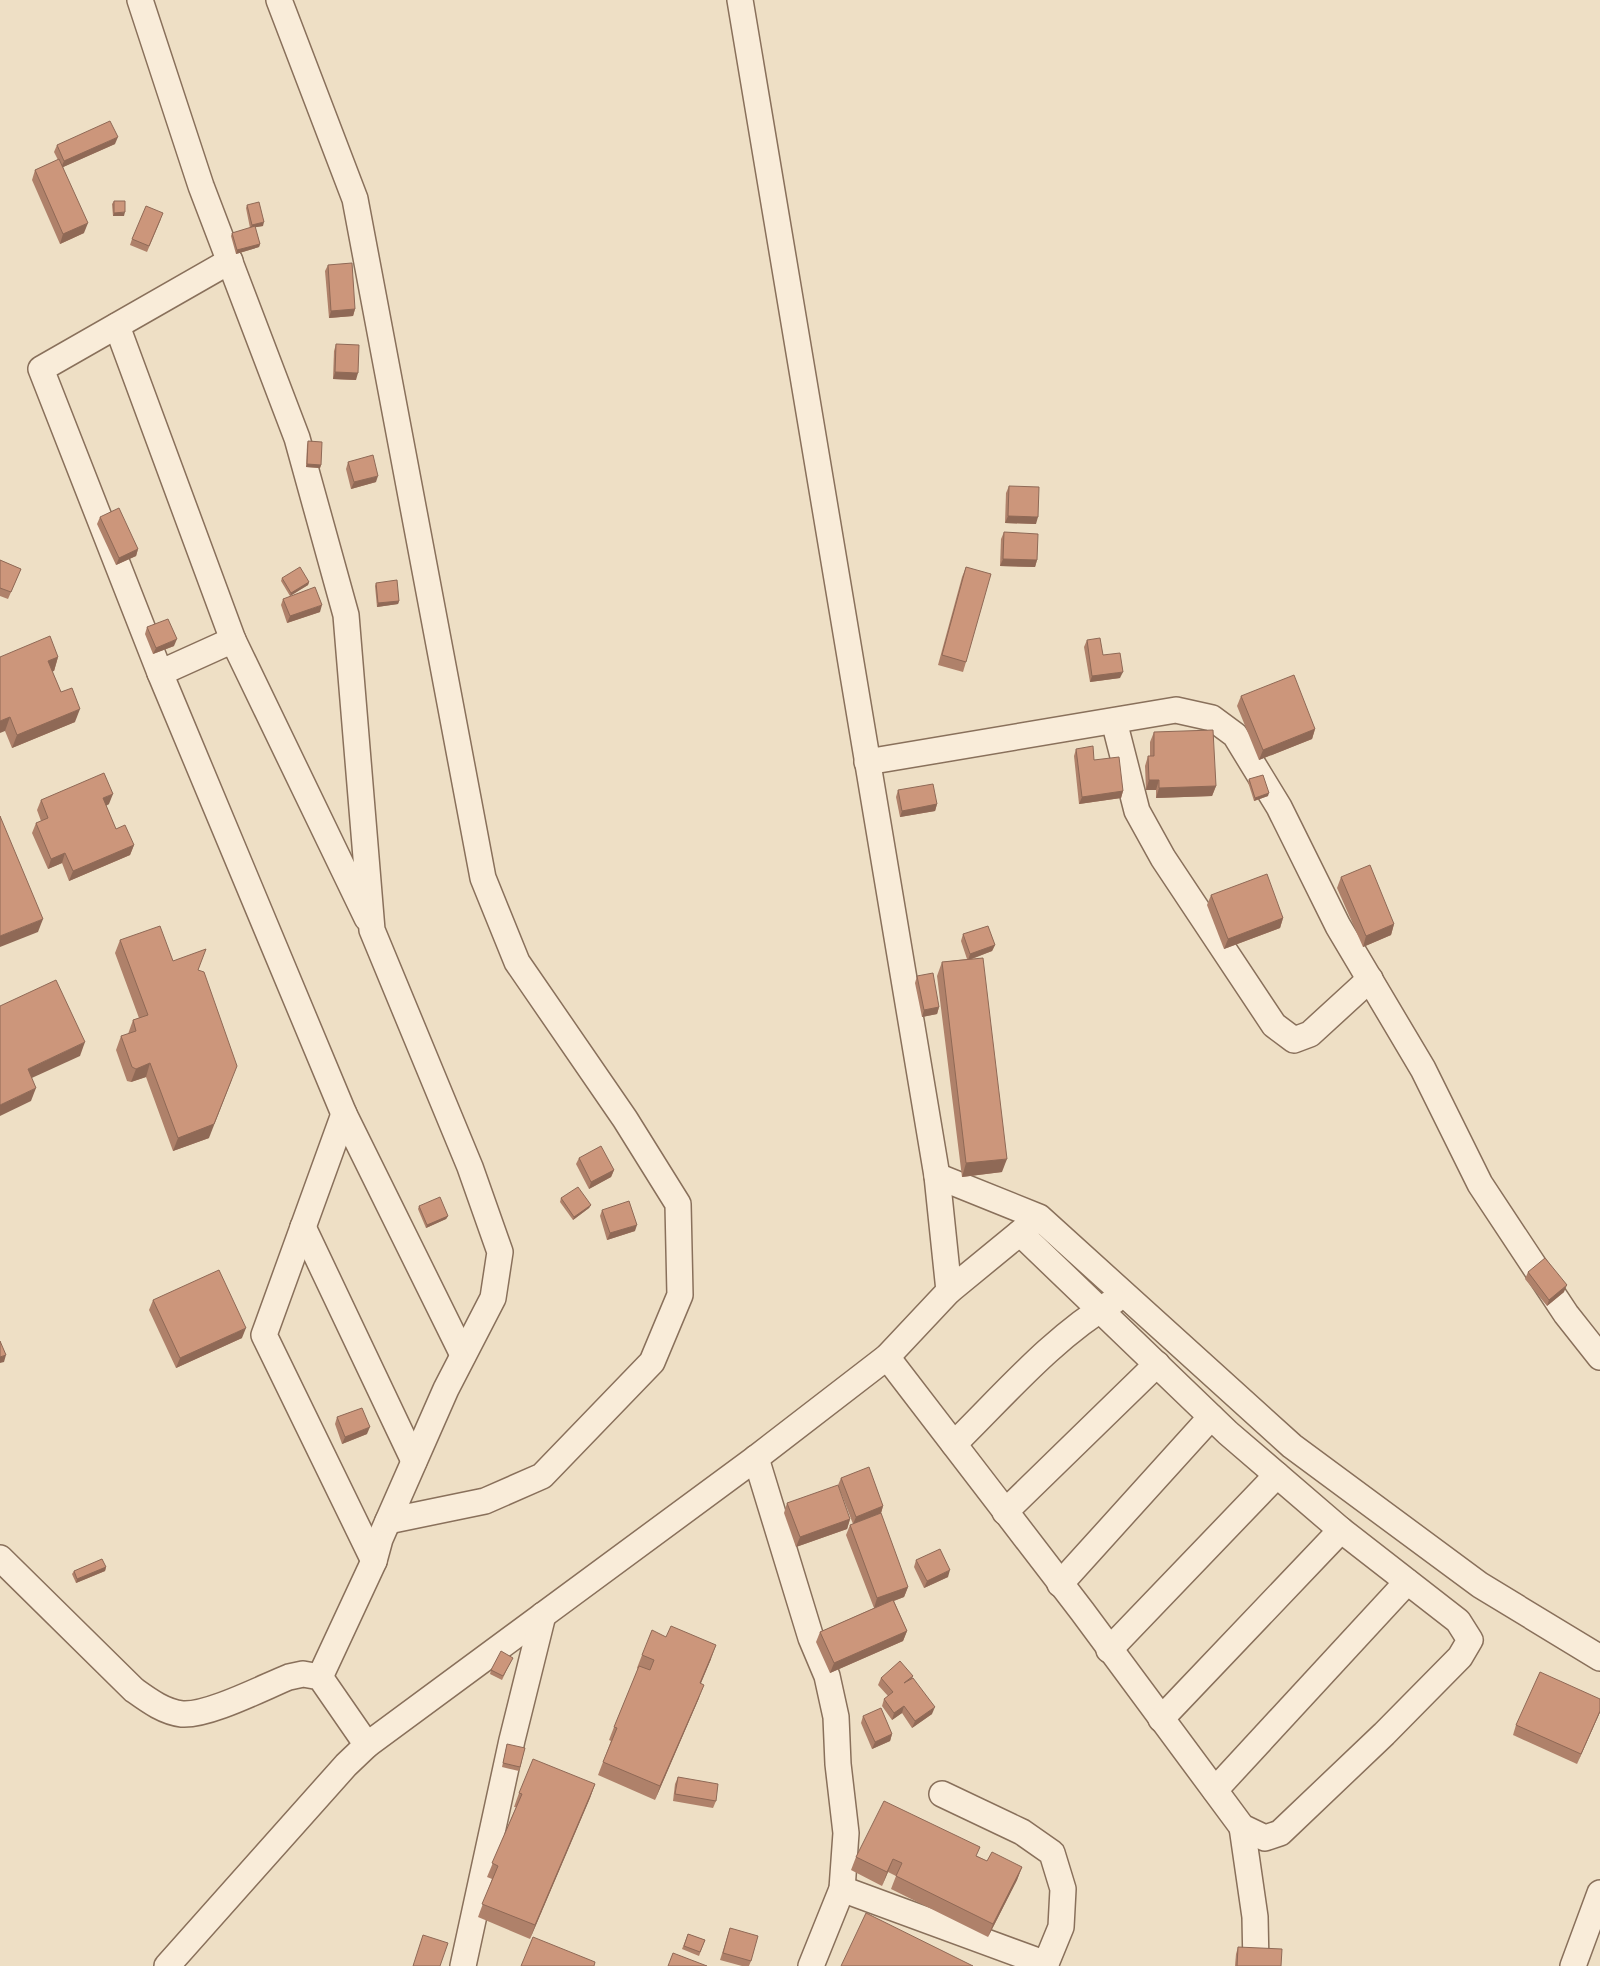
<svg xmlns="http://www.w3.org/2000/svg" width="1600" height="1966" font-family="'Times New Roman',serif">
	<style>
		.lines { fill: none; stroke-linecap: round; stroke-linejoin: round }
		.minor-casing { stroke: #89705b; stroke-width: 28 }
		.minor { stroke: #f9ecd9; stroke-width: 25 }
		.wall { fill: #af816a }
		.shaded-wall { fill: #8f6956 }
		.building { fill: #cc967b; stroke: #8f6956 }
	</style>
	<rect width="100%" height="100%" fill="#eedfc5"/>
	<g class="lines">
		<g class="minor-casing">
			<g id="minor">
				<path d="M140 0 201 186 297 438 346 615 372 930 470 1167 500 1252 493 1298 446 1389 380 1539 374 1561 320 1677"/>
				<path d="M279 0 355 199 483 878 517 962 625 1119 678 1204 680 1295 652 1362 542 1476 485 1501 388 1521"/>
				<path d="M230 261 41 369 160 673 233 640 367 918"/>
				<path d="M117 326 233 640"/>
				<path d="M160 673 344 1114 463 1355"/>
				<path d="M1114 721 1137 811 1163 858 1274 1025 1294 1040 1310 1034 1370 979"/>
				<path d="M867 762 1176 710 1212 718 1235 735 1279 807 1338 926 1423 1069 1480 1184 1566 1314 1600 1357"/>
				<path d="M344 1114 264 1335 374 1561"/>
				<path d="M937 1176 1039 1217 1292 1446 1480 1585 1600 1658"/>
				<path d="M303 1227 414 1461"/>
				<path d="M949 1291 1033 1222"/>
				<path d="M887 1357 1082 1611 1242 1827 1265 1838 1280 1833 1384 1734 1460 1657 1470 1640 1458 1621 1341 1530 1228 1433 1020 1233"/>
				<path d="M954 1444C1004 1395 1053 1337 1114 1301"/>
				<path d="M756 1458 811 1638 827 1676 836 1717 838 1764 846 1833 842 1889 811 1966"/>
				<path d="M1005 1512 1157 1364"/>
				<path d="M0 1558 134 1690C148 1700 164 1712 182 1714 208 1716 264 1687 289 1677L303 1674 320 1677 367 1745"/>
				<path d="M1060 1584 1211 1417"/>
				<path d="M1109 1650 1277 1475"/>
				<path d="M1161 1719 1341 1530"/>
				<path d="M1215 1790 1407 1582"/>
				<path d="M942 1794 1022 1832 1052 1853 1063 1889 1061 1927 1045 1966"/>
				<path d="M1242 1827 1255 1917 1256 1966"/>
				<path d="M842 1889 1046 1964"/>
				<path d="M167 1966 346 1765 367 1745 756 1458 887 1357 949 1291 937 1176 740 0"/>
				<path d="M463 1966 512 1740 543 1615"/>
				<path d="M1573 1966 1600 1893"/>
			</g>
		</g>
		<use href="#minor" class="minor"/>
	</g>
	<g class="wall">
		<path d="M115 144 63 167 84 233 60 244 32 180 35 170 58 160 54 152 57 145Z"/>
		<path d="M114 201 124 216H113L112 204Z"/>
		<path d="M247 205 263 226 255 227 260 244 259 247 236 254 231 236 232 233 250 228 246 208Z"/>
		<path d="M161 219 147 252 130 245 132 239Z"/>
		<path d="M328 265 355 309 353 316 329 318 325 271Z"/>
		<path d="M336 344 356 380 333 379 334 351Z"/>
		<path d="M308 441 321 465 320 468 306 467 307 445Z"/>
		<path d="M348 462 376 482 351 489 346 469Z"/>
		<path d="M1009 486 1036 524 1005 523 1006 493Z"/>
		<path d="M100 517 138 549 136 556 116 565 97 524Z"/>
		<path d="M1004 532 1037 560 1035 567 1000 566 1001 539Z"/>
		<path d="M0 560 21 569 8 599 0 596Z"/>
		<path d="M966 567V662L963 672 938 665 962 577Z"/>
		<path d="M282 578 309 582 308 585 290 596 281 581Z"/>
		<path d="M376 583 399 601 398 604 377 607 375 586Z"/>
		<path d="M283 599 320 612 287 623 281 605Z"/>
		<path d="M147 627 174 646 153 654 145 634Z"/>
		<path d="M1087 640 1103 655 1120 678 1090 682 1084 647Z"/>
		<path d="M0 657H58L54 671H52L61 692 75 722 12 748 5 731Z"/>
		<path d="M1241 696 1315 729 1312 739 1259 760 1237 706Z"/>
		<path d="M1154 732 1216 786 1212 796 1156 798V790H1146L1145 766 1148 756H1150V742Z"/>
		<path d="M1076 749 1094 760 1123 791 1121 798 1079 804 1074 756Z"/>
		<path d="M1249 779 1268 796 1254 801 1248 782Z"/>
		<path d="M898 790 937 804 935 811 900 817 896 797Z"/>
		<path d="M41 800 109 804 106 806 116 829 134 845 130 855 69 881 62 863 48 869 32 833 36 823 41 821 37 810Z"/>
		<path d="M1341 877 1394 924 1391 935 1363 947 1337 888Z"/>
		<path d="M1211 895 1283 918 1280 928 1224 949 1207 905Z"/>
		<path d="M963 934 995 945 992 951 972 959 1002 1172 962 1177 937 976 942 962 967 959 961 941Z"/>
		<path d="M120 940 173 961 198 970 209 1138 173 1151 146 1077 131 1082 127 1081 116 1050 121 1036 128 1034 133 1020 139 1018 115 953Z"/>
		<path d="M917 976 939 1007 937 1014 922 1017 915 983Z"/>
		<path d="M579 1158 614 1170 611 1177 589 1189 576 1164Z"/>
		<path d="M561 1198 591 1205 589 1208 573 1220 560 1202Z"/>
		<path d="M419 1206 448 1216 446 1219 426 1228 418 1209Z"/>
		<path d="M602 1210 635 1231 607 1240 600 1216Z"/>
		<path d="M1528 1272 1564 1292 1547 1306 1525 1279Z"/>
		<path d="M153 1300 242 1338 176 1368 149 1310Z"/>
		<path d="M337 1417 367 1434 342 1444 335 1424Z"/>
		<path d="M841 1478 883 1506 881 1513 853 1524 838 1485Z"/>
		<path d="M787 1503 850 1519 847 1529 796 1547 784 1513Z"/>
		<path d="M850 1525 908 1587 904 1597 894 1601 907 1631 903 1641 830 1673 816 1642 820 1632 874 1608 846 1535Z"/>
		<path d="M916 1560 948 1577 924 1588 914 1567Z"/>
		<path d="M106 1567 105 1571 76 1583 72 1574 74 1571Z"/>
		<path d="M642 1655 711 1659 701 1683 699 1698 655 1800 598 1775 611 1741 609 1740 614 1727 638 1669 637 1668Z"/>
		<path d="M511 1661 502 1680 490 1674 491 1670Z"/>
		<path d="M913 1676 912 1679 932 1714 912 1728 902 1713 892 1720 882 1706 884 1699 888 1696 878 1685 881 1678Z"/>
		<path d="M1600 1712 1577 1764 1513 1735 1516 1725Z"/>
		<path d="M863 1716 892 1734 890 1741 872 1749 861 1723Z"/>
		<path d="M507 1744 520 1767 519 1771 502 1767Z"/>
		<path d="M678 1777 716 1801 713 1808 673 1801 675 1784Z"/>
		<path d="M595 1784 590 1798 530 1939 478 1917 492 1879 487 1877 516 1807H514L519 1793Z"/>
		<path d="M977 1856 987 1861 1022 1867 1017 1880 988 1937 891 1889 896 1876 888 1872 882 1886 851 1870 856 1857Z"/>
		<path d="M730 1928 751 1961 749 1966H742L720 1960Z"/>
		<path d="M688 1934 705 1940 699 1956 682 1949Z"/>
		<path d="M1238 1947 1281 1966H1235L1236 1954Z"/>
	</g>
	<g class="shaded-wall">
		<path d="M118 137 115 144 61 168 64 161Z"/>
		<path d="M125 212 124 216H113L114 213Z"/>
		<path d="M264 222 263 226 250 228 252 225Z"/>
		<path d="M88 223 84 233 60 244 63 234Z"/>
		<path d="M260 244 259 247 236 254 237 250Z"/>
		<path d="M355 309 353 316 329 318 331 311Z"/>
		<path d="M335 372 358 373 356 380 333 379Z"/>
		<path d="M307 464 321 465 320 468 306 467Z"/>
		<path d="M378 476 376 482 351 489 354 482Z"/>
		<path d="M1008 516 1038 517 1036 524 1005 523Z"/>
		<path d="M138 549 136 556 116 565 119 558Z"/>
		<path d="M1003 559 1037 560 1035 567 1000 566Z"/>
		<path d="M309 582 308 585 290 596 291 593Z"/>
		<path d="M399 601 398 604 377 607 378 603Z"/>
		<path d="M322 605 320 612 287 623 290 616Z"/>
		<path d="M177 639 174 646 153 654 156 648Z"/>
		<path d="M58 657 54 671 43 675 48 661Z"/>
		<path d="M1123 672 1120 678 1090 682 1092 676Z"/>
		<path d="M80 709 75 722 12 748 17 735Z"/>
		<path d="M10 717 5 731 0 733V721Z"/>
		<path d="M1315 729 1312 739 1259 760 1263 750Z"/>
		<path d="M1149 780H1159L1156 790H1146Z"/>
		<path d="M1216 786 1212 796 1156 798 1159 788Z"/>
		<path d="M1123 791 1121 798 1079 804 1082 797Z"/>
		<path d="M1269 793 1268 796 1254 801 1255 798Z"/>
		<path d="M113 794 109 804 99 809 103 798Z"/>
		<path d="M937 804 935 811 900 817 902 811Z"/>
		<path d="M134 845 130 855 69 881 73 871Z"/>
		<path d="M65 853 62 863 48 869 51 859Z"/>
		<path d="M1283 918 1280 928 1224 949 1228 939Z"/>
		<path d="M43 919 38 932 0 947V936Z"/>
		<path d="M1394 924 1391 935 1363 947 1366 936Z"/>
		<path d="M995 945 992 951 968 960 970 954Z"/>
		<path d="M939 1007 937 1014 922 1017 924 1010Z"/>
		<path d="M85 1042 80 1056 23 1082 28 1069Z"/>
		<path d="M150 1063 146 1077 131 1082 136 1069Z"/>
		<path d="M232 1079 209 1138 173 1151 178 1138Z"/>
		<path d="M36 1088 31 1101 0 1116V1105Z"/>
		<path d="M1007 1159 1002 1172 962 1177 966 1163Z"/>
		<path d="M614 1170 611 1177 589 1189 591 1182Z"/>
		<path d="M591 1205 589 1208 573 1220 574 1217Z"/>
		<path d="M448 1216 446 1219 426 1228 427 1225Z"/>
		<path d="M637 1225 635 1231 607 1240 610 1233Z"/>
		<path d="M1567 1285 1564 1292 1547 1306 1549 1300Z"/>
		<path d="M246 1328 242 1338 176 1368 180 1358Z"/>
		<path d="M6 1355 4 1362 0 1363V1357Z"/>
		<path d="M370 1427 367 1434 342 1444 345 1437Z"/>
		<path d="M883 1506 881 1513 853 1524 856 1517Z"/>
		<path d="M850 1519 847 1529 796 1547 800 1537Z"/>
		<path d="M106 1567 105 1571 76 1583 77 1579Z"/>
		<path d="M950 1570 948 1577 924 1588 927 1581Z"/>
		<path d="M908 1587 904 1597 874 1608 877 1598Z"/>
		<path d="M907 1631 903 1641 830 1673 834 1663Z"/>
		<path d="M716 1645 711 1659 695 1697 700 1683Z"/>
		<path d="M704 1685 699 1698 655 1800 660 1786Z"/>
		<path d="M904 1706 902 1713 892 1720 894 1713Z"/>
		<path d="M935 1707 932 1714 912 1728 915 1721Z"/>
		<path d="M1600 1711V1712L1577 1764 1581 1754Z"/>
		<path d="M892 1734 890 1741 872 1749 875 1742Z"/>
		<path d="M595 1784 590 1798 530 1939 535 1925Z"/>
		<path d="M893 1859 888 1872 882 1886 887 1872Z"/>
		<path d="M1022 1867 1017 1880 988 1937 993 1924Z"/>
	</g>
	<g class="building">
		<path d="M110 121 118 137 64 161 57 145Z"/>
		<path d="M59 159 88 223 63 234 35 170Z"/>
		<path d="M114 201H125V212L114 213Z"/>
		<path d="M259 202 264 222 252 225 247 205Z"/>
		<path d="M146 206 163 213 149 246 132 239Z"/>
		<path d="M255 226 260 244 237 250 232 233Z"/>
		<path d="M352 263 355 309 331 311 328 265Z"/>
		<path d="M336 344 359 345 358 373 335 372Z"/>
		<path d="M308 441 322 442 321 465 307 464Z"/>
		<path d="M373 455 378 476 354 482 348 462Z"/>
		<path d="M1009 486 1039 487 1038 517 1008 516Z"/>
		<path d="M119 508 138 549 119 558 100 517Z"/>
		<path d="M1004 532 1038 534 1037 560 1003 559Z"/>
		<path d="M0 560 21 569 11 592 0 588Z"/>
		<path d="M300 567 309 582 291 593 282 578Z"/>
		<path d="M966 567 991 574 966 662 942 655Z"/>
		<path d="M397 580 399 601 378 603 376 583Z"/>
		<path d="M315 587 322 605 290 616 283 599Z"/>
		<path d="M168 619 177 639 156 648 147 627Z"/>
		<path d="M50 636 58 657 48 661 61 692 72 688 80 709 17 735 10 717 0 721V657Z"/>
		<path d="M1100 638 1103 655 1120 653 1123 672 1092 676 1087 640Z"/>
		<path d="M1294 675 1315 729 1263 750 1241 696Z"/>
		<path d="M1213 730 1216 786 1159 788V780H1149L1148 756H1154V732Z"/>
		<path d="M1093 746 1094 760 1119 757 1123 791 1082 797 1076 749Z"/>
		<path d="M104 773 113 794 103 798 116 829 125 825 134 845 73 871 65 853 51 859 36 823 48 818 41 800Z"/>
		<path d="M1263 775 1269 793 1255 798 1249 779Z"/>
		<path d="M933 784 937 804 902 811 898 790Z"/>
		<path d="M0 816 43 919 0 936Z"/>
		<path d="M1370 865 1394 924 1366 936 1341 877Z"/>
		<path d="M1267 874 1283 918 1228 939 1211 895Z"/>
		<path d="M160 926 173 961 206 949 198 970 204 972 237 1066 214 1124 178 1138 150 1063 136 1069 132 1067 121 1036 136 1031 133 1020 148 1015 120 940Z"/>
		<path d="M988 926 995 945 970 954 963 934Z"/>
		<path d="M983 958 1007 1159 966 1163 942 962Z"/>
		<path d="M933 973 939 1007 924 1010 917 976Z"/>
		<path d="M56 980 85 1042 28 1069 36 1088 0 1105V1006Z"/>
		<path d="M601 1146 614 1170 591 1182 579 1158Z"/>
		<path d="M578 1187 591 1205 574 1217 561 1198Z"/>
		<path d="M440 1197 448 1216 427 1225 419 1206Z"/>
		<path d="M629 1201 637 1225 610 1233 602 1210Z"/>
		<path d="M1545 1258 1567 1285 1549 1300 1528 1272Z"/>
		<path d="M219 1270 246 1328 180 1358 153 1300Z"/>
		<path d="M0 1341 6 1355 0 1357Z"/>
		<path d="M362 1408 370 1427 345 1437 337 1417Z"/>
		<path d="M869 1467 883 1506 856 1517 841 1478Z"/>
		<path d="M838 1485 850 1519 800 1537 787 1503Z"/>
		<path d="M881 1513 908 1587 877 1598 850 1525Z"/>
		<path d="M940 1549 950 1570 927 1581 916 1560Z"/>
		<path d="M102 1559 106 1567 77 1579 74 1571Z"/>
		<path d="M893 1600 907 1631 834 1663 820 1632Z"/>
		<path d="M671 1626 716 1645 700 1683 704 1685 660 1786 603 1762 617 1728 614 1727 639 1666 650 1670 654 1660 642 1655 652 1630 666 1637Z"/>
		<path d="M501 1651 513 1658 503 1676 491 1670Z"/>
		<path d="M900 1661 913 1676 904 1683 913 1678 935 1707 915 1721 904 1706 894 1713 884 1699 893 1692 881 1678Z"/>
		<path d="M1540 1672 1600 1699V1711L1581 1754 1516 1725Z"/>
		<path d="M881 1708 892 1734 875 1742 863 1716Z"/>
		<path d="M507 1744 525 1748 520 1767 503 1763Z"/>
		<path d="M533 1759 595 1784 535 1925 482 1904 498 1866 492 1863 522 1794 519 1793Z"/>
		<path d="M678 1777 718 1784 716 1801 675 1794Z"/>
		<path d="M884 1801 980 1847 976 1856 987 1861 992 1852 1022 1867 993 1924 896 1876 902 1863 893 1859 887 1872 856 1857Z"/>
		<path d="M866 1913 973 1966H841Z"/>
		<path d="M730 1928 758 1936 751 1961 723 1953Z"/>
		<path d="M688 1934 705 1940 700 1952 684 1946Z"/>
		<path d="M423 1935 448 1943 440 1966H413Z"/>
		<path d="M533 1937 595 1962 594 1966H521Z"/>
		<path d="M1238 1947 1282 1949 1281 1966H1237Z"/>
		<path d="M673 1953 707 1966H668Z"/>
	</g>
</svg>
